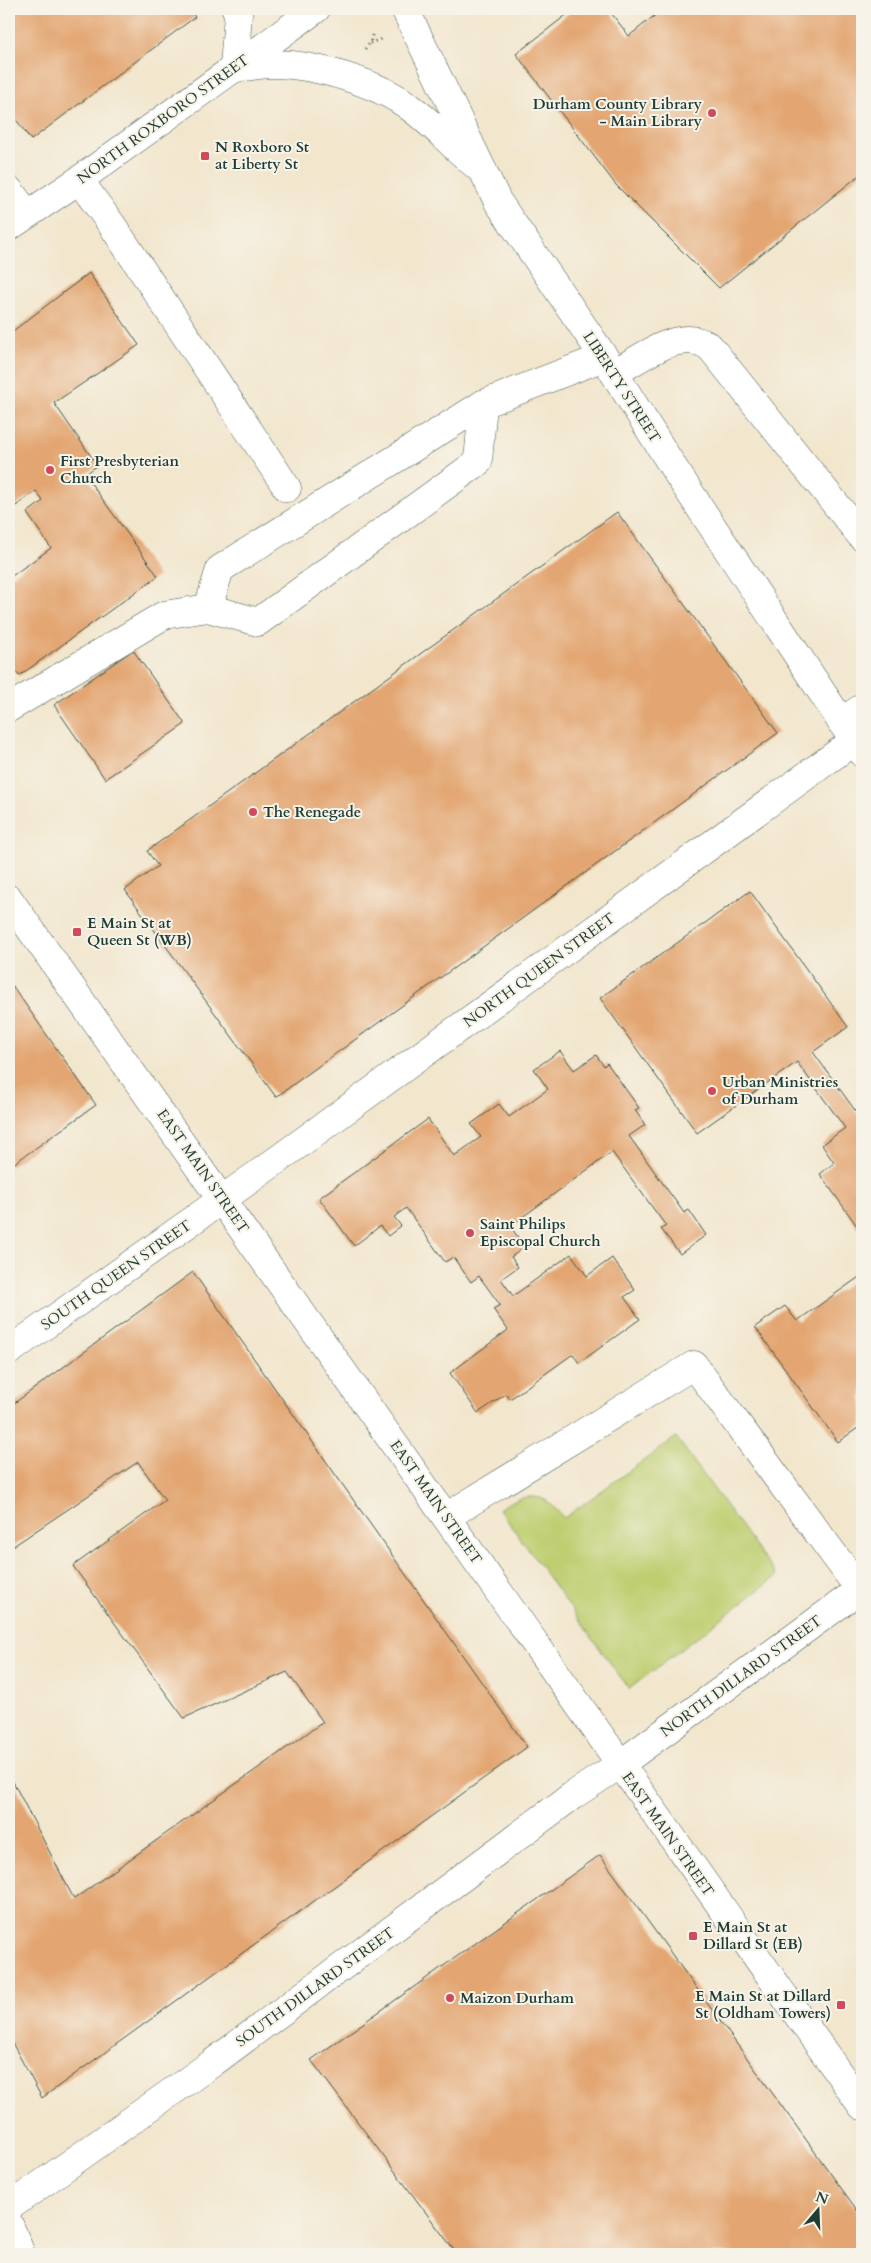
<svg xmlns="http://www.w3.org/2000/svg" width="871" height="2263" font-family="Cardo,serif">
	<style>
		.green { fill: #bece70; stroke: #6e8652 }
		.building { fill: #e3a672 }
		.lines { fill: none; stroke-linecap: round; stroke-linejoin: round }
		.minor-casing { stroke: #3f564b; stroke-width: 29 }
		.major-casing { stroke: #3f564b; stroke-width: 29 }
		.path { stroke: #3f564b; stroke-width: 3; stroke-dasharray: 1 4; stroke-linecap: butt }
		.minor { stroke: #fff; stroke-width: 28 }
		.major { stroke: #fff; stroke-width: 28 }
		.poi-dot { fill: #d1495b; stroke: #f7f3e8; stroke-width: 2 }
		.labels { text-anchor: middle; stroke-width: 4; stroke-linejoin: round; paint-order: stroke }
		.poi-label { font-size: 15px; font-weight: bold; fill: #1f3d34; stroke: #f7f3e8; text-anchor: start }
		.street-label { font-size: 15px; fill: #1f3d34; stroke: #f7f3e8 }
	</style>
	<rect width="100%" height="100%" fill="#f7f3e8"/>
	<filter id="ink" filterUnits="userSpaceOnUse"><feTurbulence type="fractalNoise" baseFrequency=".02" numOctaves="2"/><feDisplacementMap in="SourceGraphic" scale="10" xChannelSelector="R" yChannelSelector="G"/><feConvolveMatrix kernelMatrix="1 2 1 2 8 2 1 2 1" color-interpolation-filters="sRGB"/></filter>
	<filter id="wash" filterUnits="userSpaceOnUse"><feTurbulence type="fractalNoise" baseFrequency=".0096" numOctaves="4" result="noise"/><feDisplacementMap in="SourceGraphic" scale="20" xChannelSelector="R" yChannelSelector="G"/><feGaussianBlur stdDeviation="1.12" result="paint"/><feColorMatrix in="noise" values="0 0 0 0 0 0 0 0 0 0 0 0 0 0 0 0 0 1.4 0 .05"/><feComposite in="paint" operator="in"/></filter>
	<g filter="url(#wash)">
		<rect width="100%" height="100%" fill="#f2e6cd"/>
		<path class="green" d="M676 1437 777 1576 629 1689 499 1509C513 1499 531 1492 547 1501 553 1505 559 1513 564 1518Z"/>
		<g id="blocks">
			<g class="building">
				<path d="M17 9H189L195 17 31 140 9 110V15Z"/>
				<path d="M574 9H608L629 36 663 9H862V173L719 288 616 185 516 54Z"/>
				<path d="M89 273 139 345 54 403 97 465 85 475 158 576 19 676 9 662V578L51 548 27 513 43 501 36 491 9 511V334Z"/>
				<path d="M617 512 778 733 276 1097 125 890 158 866 147 851Z"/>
				<path d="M9 516 16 527 9 533Z"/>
				<path d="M133 650 185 724 105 779 54 705Z"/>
				<path d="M750 891 848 1027 813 1052 862 1120V1233L820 1174 834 1163 822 1145 845 1128 797 1062 697 1133 600 998Z"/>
				<path d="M9 981 96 1105 9 1167Z"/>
				<path d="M560 1051 574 1070 596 1055 604 1066 607 1063 639 1108 635 1110 645 1125 629 1136 684 1213 689 1210 706 1235 680 1254 661 1229 666 1226 612 1152 510 1226 525 1247 511 1257 518 1267 501 1279 513 1296 571 1254 587 1276 612 1258 635 1290 624 1297 640 1319 579 1363 573 1354 510 1399 506 1394 478 1413 450 1373 508 1330 493 1309 500 1305 479 1276 471 1282 453 1257 445 1262 406 1208 394 1217 401 1226 388 1236 380 1226 354 1246 319 1198 428 1119 454 1156 481 1137 471 1124 499 1104 509 1117 548 1089 534 1069Z"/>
				<path d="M193 1272 527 1747 42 2098 9 2037V1774L74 1899 323 1722 287 1672 184 1718 73 1566 165 1500 138 1462 9 1549V1407Z"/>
				<path d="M862 1275V1425L838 1442 755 1327 785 1306 797 1321Z"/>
				<path d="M600 1855 862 2217V2254H457L311 2060Z"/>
			</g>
		</g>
	</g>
	<g filter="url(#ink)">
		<use href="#blocks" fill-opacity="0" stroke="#3f564b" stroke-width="1"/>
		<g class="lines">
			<g class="minor-casing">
				<g id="minor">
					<path d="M405 9 498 202 604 357 675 470 862 753"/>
					<path d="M234 68 238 14 236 9"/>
					<path d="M79 180 112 225 287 488"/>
					<path d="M9 190 27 214"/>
					<path d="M614 373C642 358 680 326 710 347L862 537"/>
					<path d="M208 608 258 622 478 462 483 404"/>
					<path d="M9 708 164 615 208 608 220 569 483 404 604 357"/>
					<path d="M841 722 862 708"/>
					<path d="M9 899C295 1300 577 1704 862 2106"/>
					<path d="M9 1351 255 1176 854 741"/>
					<path d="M446 1517 694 1365 860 1590"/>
					<path d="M9 2207 211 2064 572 1796 619 1765 862 1588"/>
					<path d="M9 2224 21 2254"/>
				</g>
			</g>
			<g class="major-casing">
				<g id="major">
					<path d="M235 68C248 67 261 64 273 64 314 64 379 83 411 108 437 127 458 152 483 171"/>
					<path d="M9 227 79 180 316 9"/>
				</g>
			</g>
			<g class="path">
				<path d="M370 43 384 38"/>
				<path d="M365 49 370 43 373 32"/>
			</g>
			<use href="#minor" class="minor"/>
			<use href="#major" class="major"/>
		</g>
	</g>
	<g class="poi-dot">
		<circle cx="712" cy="113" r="5"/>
		<rect x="200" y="151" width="10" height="10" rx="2.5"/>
		<circle cx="50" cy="470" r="5"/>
		<circle cx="253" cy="812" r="5"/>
		<rect x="72" y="927" width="10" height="10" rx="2.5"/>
		<circle cx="712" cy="1091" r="5"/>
		<circle cx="470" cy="1233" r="5"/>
		<rect x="688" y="1931" width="10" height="10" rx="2.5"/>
		<circle cx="450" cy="1998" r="5"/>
		<rect x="836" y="2000" width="10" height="10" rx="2.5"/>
	</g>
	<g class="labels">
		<g class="poi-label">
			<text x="702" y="109" text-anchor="end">Durham County Library<tspan x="702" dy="17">- Main Library</tspan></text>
			<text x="215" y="152">N Roxboro St<tspan x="215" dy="17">at Liberty St</tspan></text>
			<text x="60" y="466">First Presbyterian<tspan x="60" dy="17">Church</tspan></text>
			<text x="263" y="817">The Renegade</text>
			<text x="87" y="928">E Main St at<tspan x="87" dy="17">Queen St (WB)</tspan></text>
			<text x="722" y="1087">Urban Ministries<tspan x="722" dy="17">of Durham</tspan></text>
			<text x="480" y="1229">Saint Philips<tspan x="480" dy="17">Episcopal Church</tspan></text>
			<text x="703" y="1932">E Main St at<tspan x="703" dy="17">Dillard St (EB)</tspan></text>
			<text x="831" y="2001" text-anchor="end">E Main St at Dillard<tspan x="831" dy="17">St (Oldham Towers)</tspan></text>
			<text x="460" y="2003">Maizon Durham</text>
		</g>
		<g class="street-label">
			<text transform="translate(163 119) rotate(-36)" y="5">NORTH ROXBORO STREET</text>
			<text transform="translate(622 387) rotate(57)" y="5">LIBERTY STREET</text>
			<text transform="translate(539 970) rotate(-36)" y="5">NORTH QUEEN STREET</text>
			<text transform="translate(203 1171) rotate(55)" y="5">EAST MAIN STREET</text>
			<text transform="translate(116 1275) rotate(-35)" y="5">SOUTH QUEEN STREET</text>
			<text transform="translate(436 1502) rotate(55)" y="5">EAST MAIN STREET</text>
			<text transform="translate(741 1676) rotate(-36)" y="5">NORTH DILLARD STREET</text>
			<text transform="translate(668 1834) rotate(55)" y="5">EAST MAIN STREET</text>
			<text transform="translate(315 1987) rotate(-36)" y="5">SOUTH DILLARD STREET</text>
		</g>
	</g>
	<rect width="871" height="2263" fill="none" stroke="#f7f3e8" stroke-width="30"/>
	<g transform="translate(818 2210) rotate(19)" stroke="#f7f3e8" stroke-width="4" paint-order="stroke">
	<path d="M0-4L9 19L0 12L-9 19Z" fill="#1f3d34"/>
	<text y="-8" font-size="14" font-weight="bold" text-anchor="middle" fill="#1f3d34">N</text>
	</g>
</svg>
